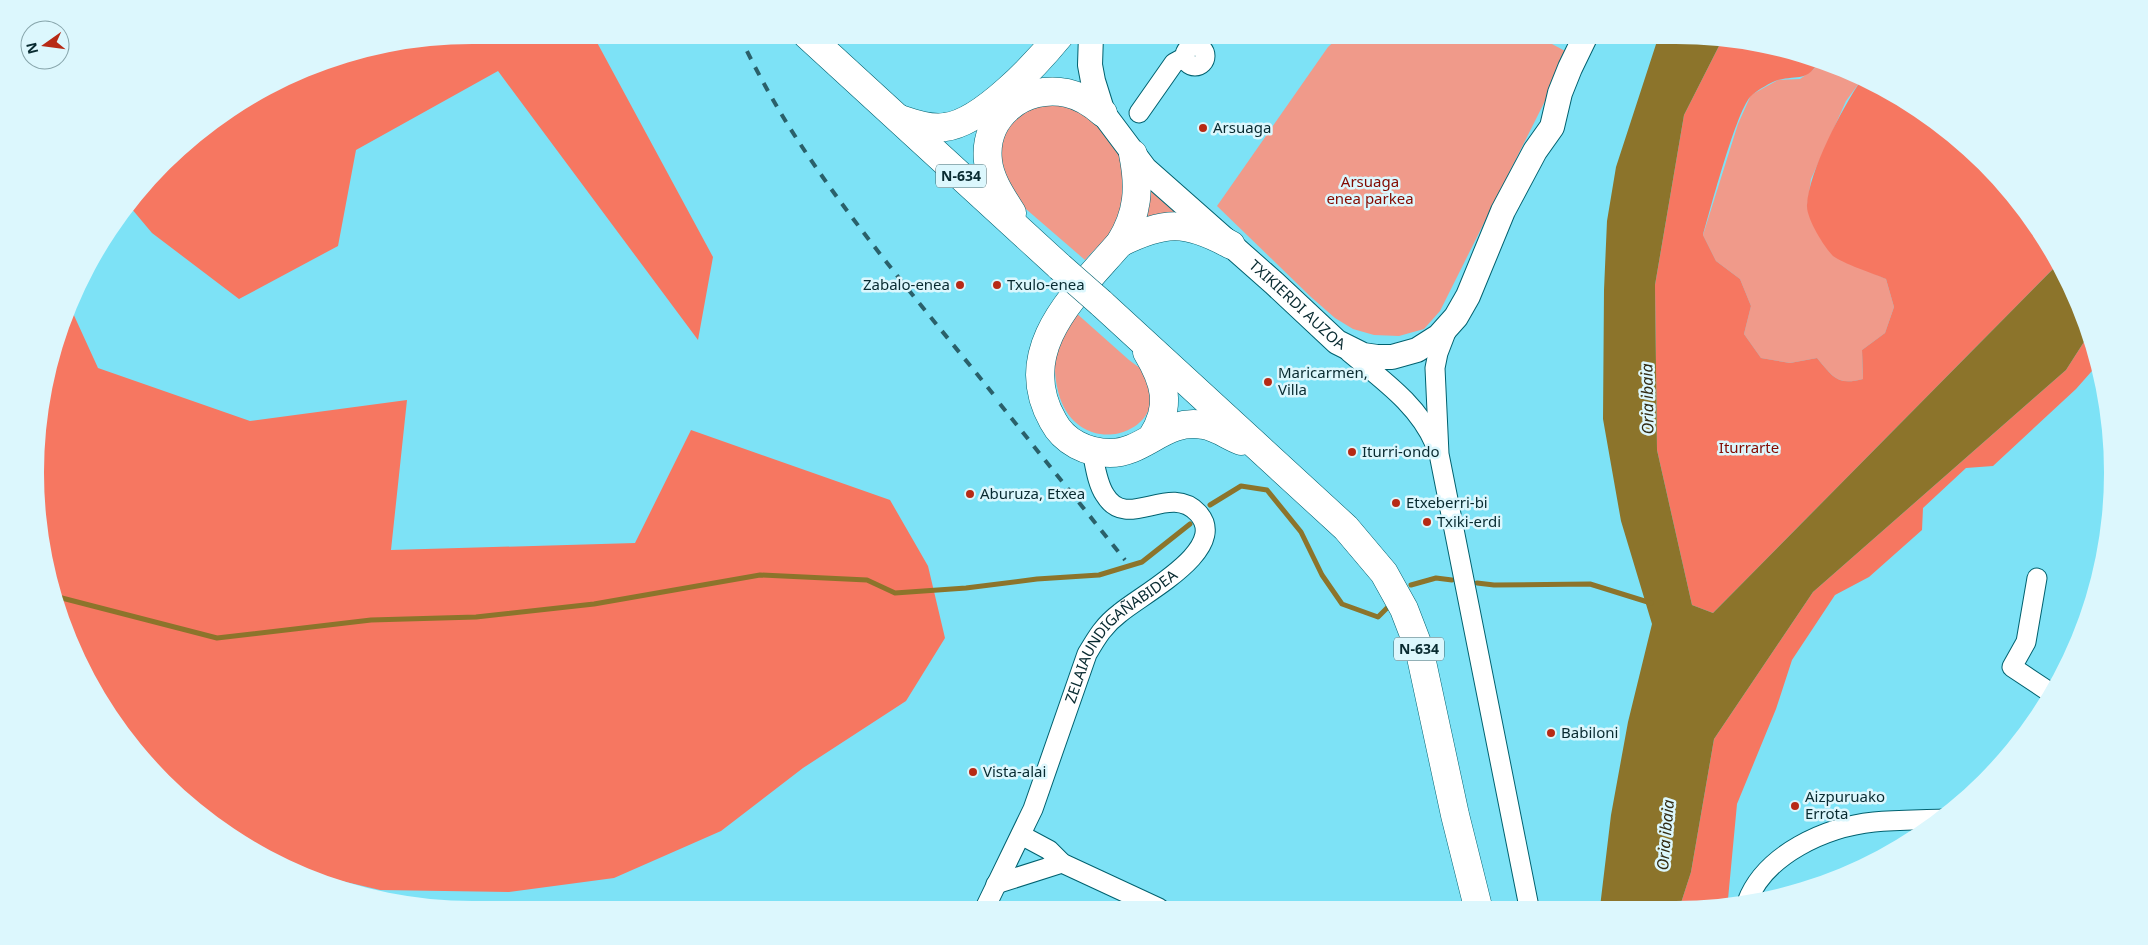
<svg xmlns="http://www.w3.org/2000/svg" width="2148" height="945" font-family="'Noto Sans',sans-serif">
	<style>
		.green { fill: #f09a8a }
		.forest { fill: #f67761 }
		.water { fill: #8c742b }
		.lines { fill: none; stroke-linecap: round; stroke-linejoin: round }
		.stream { stroke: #8c742b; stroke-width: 5 }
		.minor-casing { stroke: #00616f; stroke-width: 21 }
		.tertiary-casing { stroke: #00616f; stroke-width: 26 }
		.trunk-casing { stroke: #00616f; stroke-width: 29 }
		.minor { stroke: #fff; stroke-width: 19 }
		.tertiary { stroke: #fff; stroke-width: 24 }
		.trunk { stroke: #fff; stroke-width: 28 }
		.rail { stroke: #2a606a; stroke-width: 4; stroke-dasharray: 9 9; stroke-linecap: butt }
		.trunk-bridge-casing { stroke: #00616f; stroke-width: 29; stroke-linecap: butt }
		.trunk-bridge { stroke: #fff; stroke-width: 28 }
		.poi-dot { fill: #b72a15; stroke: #dcf7fd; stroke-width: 2 }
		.labels { text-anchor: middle; stroke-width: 5; stroke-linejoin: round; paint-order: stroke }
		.shield { fill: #dcf7fd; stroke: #48686e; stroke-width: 1 }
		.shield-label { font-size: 14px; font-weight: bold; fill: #082a30 }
		.poi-label { font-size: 15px; fill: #082a30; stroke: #dcf7fd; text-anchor: start }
		.park-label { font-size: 15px; fill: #820a00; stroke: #dcf7fd }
		.street-label { font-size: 15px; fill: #082a30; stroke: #dcf7fd }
		.water-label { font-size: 16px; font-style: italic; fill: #322b14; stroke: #dcf7fd }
	</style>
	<rect width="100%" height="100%" fill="#7de2f6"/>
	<g class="green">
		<path d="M1341 35H1535L1569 53 1440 311 1424 329 1399 336 1374 335 1353 329 1335 318 1311 297 1217 206 1328 47Z"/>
		<path d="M1820 60 1862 79 1846 101 1811 179 1807 207 1834 256 1886 279 1894 307 1885 333 1862 350 1863 379C1837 386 1833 377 1817 358L1790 363 1761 358 1744 334 1751 306 1740 279 1716 261 1703 235 1738 124 1751 95 1778 80 1800 79 1814 69Z"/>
		<path d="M1051 100C1062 104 1083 108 1091 114 1121 137 1136 189 1118 223 1112 235 1094 249 1085 260L1019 203 1002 176 1000 135 1014 116Z"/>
		<path d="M1145 181 1188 220 1150 221 1141 215Z"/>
		<path d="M1075 312C1093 328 1111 344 1129 360 1134 364 1143 369 1146 375 1175 431 1083 464 1060 398 1056 386 1054 370 1055 357 1057 344 1070 324 1075 312Z"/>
	</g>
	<g class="forest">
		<path d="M473 35H593L713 257 698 340 498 71 356 150 338 246 239 299 152 233 131 208 184 143 254 94 332 58Z"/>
		<path d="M1721 42 1820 60C1807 82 1799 75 1778 80 1771 82 1758 90 1752 95 1737 107 1710 211 1703 235L1716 261 1740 279 1751 306 1744 334 1761 358 1790 363 1817 358C1833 377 1837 386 1863 379L1862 350 1885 333 1894 307 1886 279C1874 274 1842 263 1833 256 1824 247 1806 218 1807 205 1809 171 1842 108 1862 79L1894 94 1964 144 2023 206 2058 264 1713 613 1692 605 1657 450 1655 285 1684 115Z"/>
		<path d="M72 311 98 368 250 421 407 400 391 550 635 543 691 430 890 500 928 566 945 638 906 701 803 768 721 831 614 878 509 892 380 890 295 870 254 852 184 802 94 691 43 558 35 472 43 387Z"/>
		<path d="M2089 334 2099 363 2076 389 1993 466 1966 468 1923 508 1922 530 1869 577 1835 595 1792 660 1776 709 1737 804 1728 899 1729 906H1680L1691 872 1714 739 1813 592 2066 370Z"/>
	</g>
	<path class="water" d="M1659 35H1676L1721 42 1684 115 1655 285 1657 450 1692 605 1713 613 2058 264 2068 279 2089 334 2066 370 1813 592 1714 739 1691 872 1680 906 1600 907 1611 815 1628 722 1652 624 1621 521 1603 419 1604 290 1607 221 1616 167Z"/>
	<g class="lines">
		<g class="stream">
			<path d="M1210 505 1241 486 1267 490 1301 532 1322 575 1342 604 1378 617 1387 608"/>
			<path d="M1477 583 1494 585 1590 584 1651 603"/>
			<path d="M1411 585 1436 578 1452 580"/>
			<path d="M58 597 217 638 371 620 476 617 594 604 760 575 867 580 895 593 966 588 1037 579 1099 575 1142 562 1190 524"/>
		</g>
		<g class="minor-casing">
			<g id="minor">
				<circle cx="1195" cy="56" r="10"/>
				<path d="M1139 113 1174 63 1185 57"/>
				<path d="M1448 327 1438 353 1435 368 1439 454 1529 907"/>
				<path d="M1349 352C1381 379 1418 404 1435 444"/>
				<path d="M2037 578 2026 642 2012 667 2048 691"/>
				<path d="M1021 835 1049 850 1062 863 1159 908"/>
				<path d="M996 884 1062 863"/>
				<path d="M1747 902C1765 854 1826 827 1874 822 1897 820 1920 820 1943 819"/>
				<path id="s1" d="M985 908 1033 809 1087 654C1097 637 1104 625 1120 613 1142 594 1231 549 1198 513 1169 482 1127 532 1105 495 1097 483 1095 465 1092 451"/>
			</g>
		</g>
		<g class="tertiary-casing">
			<g id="tertiary">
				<path id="s2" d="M1091 35 1090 65 1093 81 1103 113 1145 169 1274 283 1337 342 1363 355 1377 357H1392L1417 350 1439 336 1456 317 1468 296 1503 211 1535 151 1552 127 1560 93 1570 68 1586 35"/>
			</g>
		</g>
		<g class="trunk-casing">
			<g id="trunk">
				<path d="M807 35 1060 267"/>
				<path d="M900 119C915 124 930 129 945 127 982 123 1037 63 1060 35"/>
				<path d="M1133 154C1140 188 1138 214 1120 243 1077 293 1012 349 1053 421 1064 442 1087 453 1110 453 1145 453 1165 418 1203 425 1217 427 1228 436 1241 441"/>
				<path d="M1012 213C1002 197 990 180 988 161 983 116 1024 84 1067 93 1081 96 1092 103 1103 113"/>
				<path d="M1120 243C1165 221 1185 220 1231 245"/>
				<path d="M1101 303 1346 528 1384 573 1404 609 1419 648 1455 815 1478 907"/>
				<path d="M1147 352C1165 382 1172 406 1152 437"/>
			</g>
		</g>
		<use href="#minor" class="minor"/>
		<use href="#tertiary" class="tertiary"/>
		<use href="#trunk" class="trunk"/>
		<g class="rail">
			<path d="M739 35C754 66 770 96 788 125 849 222 926 310 997 399"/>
			<path d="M1000 404 1125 560"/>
		</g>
		<g class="trunk-bridge-casing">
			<path id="trunk-bridge" d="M1060 267 1101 303"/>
		</g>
		<use href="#trunk-bridge" class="trunk-bridge"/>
	</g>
	<g class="poi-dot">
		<circle cx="1203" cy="128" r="5"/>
		<circle cx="960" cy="285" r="5"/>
		<circle cx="997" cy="285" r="5"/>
		<circle cx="1268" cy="382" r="5"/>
		<circle cx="1352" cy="452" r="5"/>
		<circle cx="970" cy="494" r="5"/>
		<circle cx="1396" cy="503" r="5"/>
		<circle cx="1427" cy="522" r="5"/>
		<circle cx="1551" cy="733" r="5"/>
		<circle cx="973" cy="772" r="5"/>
		<circle cx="1795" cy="806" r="5"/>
	</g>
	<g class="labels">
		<g class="shield">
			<rect x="936" y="164.5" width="50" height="23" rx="4"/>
			<rect x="1394" y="637.5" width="50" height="23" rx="4"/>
		</g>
		<g class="shield-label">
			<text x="961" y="181">N-634</text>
			<text x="1419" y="654">N-634</text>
		</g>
		<g class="poi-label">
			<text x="1213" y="133">Arsuaga</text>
			<text x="950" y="290" text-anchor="end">Zabalo-enea</text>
			<text x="1007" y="290">Txulo-enea</text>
			<text x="1278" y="378">Maricarmen,<tspan x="1278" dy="17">Villa</tspan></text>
			<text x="1362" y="457">Iturri-ondo</text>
			<text x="980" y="499">Aburuza, Etxea</text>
			<text x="1406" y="508">Etxeberri-bi</text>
			<text x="1437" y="527">Txiki-erdi</text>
			<text x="1561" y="738">Babiloni</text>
			<text x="983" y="777">Vista-alai</text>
			<text x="1805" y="802">Aizpuruako<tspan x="1805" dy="17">Errota</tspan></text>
		</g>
		<g class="park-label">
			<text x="1370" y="187">Arsuaga<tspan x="1370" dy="17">enea parkea</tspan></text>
			<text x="1749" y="453">Iturrarte</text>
		</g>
		<g class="street-label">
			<text dy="5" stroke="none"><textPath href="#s2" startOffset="354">TXIKIERDI AUZOA</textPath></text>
			<text dy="5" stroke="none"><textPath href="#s1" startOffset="309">ZELAIAUNDIGAÑABIDEA</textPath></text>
		</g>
		<g class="water-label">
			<text transform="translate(1647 399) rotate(-91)" y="6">Oria ibaia</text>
			<text transform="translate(1665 835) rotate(-85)" y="6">Oria ibaia</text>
		</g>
	</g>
	<path d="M0 0H2148V945H0ZM472 44H1676A428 428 0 0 1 2104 472V473A428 428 0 0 1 1676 901H472A428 428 0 0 1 44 473V472A428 428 0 0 1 472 44Z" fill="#dcf7fd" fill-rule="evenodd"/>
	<g transform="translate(45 45) rotate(256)"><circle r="24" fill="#dcf7fd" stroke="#87a5ab"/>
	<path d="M0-4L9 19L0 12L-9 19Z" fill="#b72a15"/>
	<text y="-8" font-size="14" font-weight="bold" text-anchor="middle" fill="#082a30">N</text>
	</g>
</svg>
